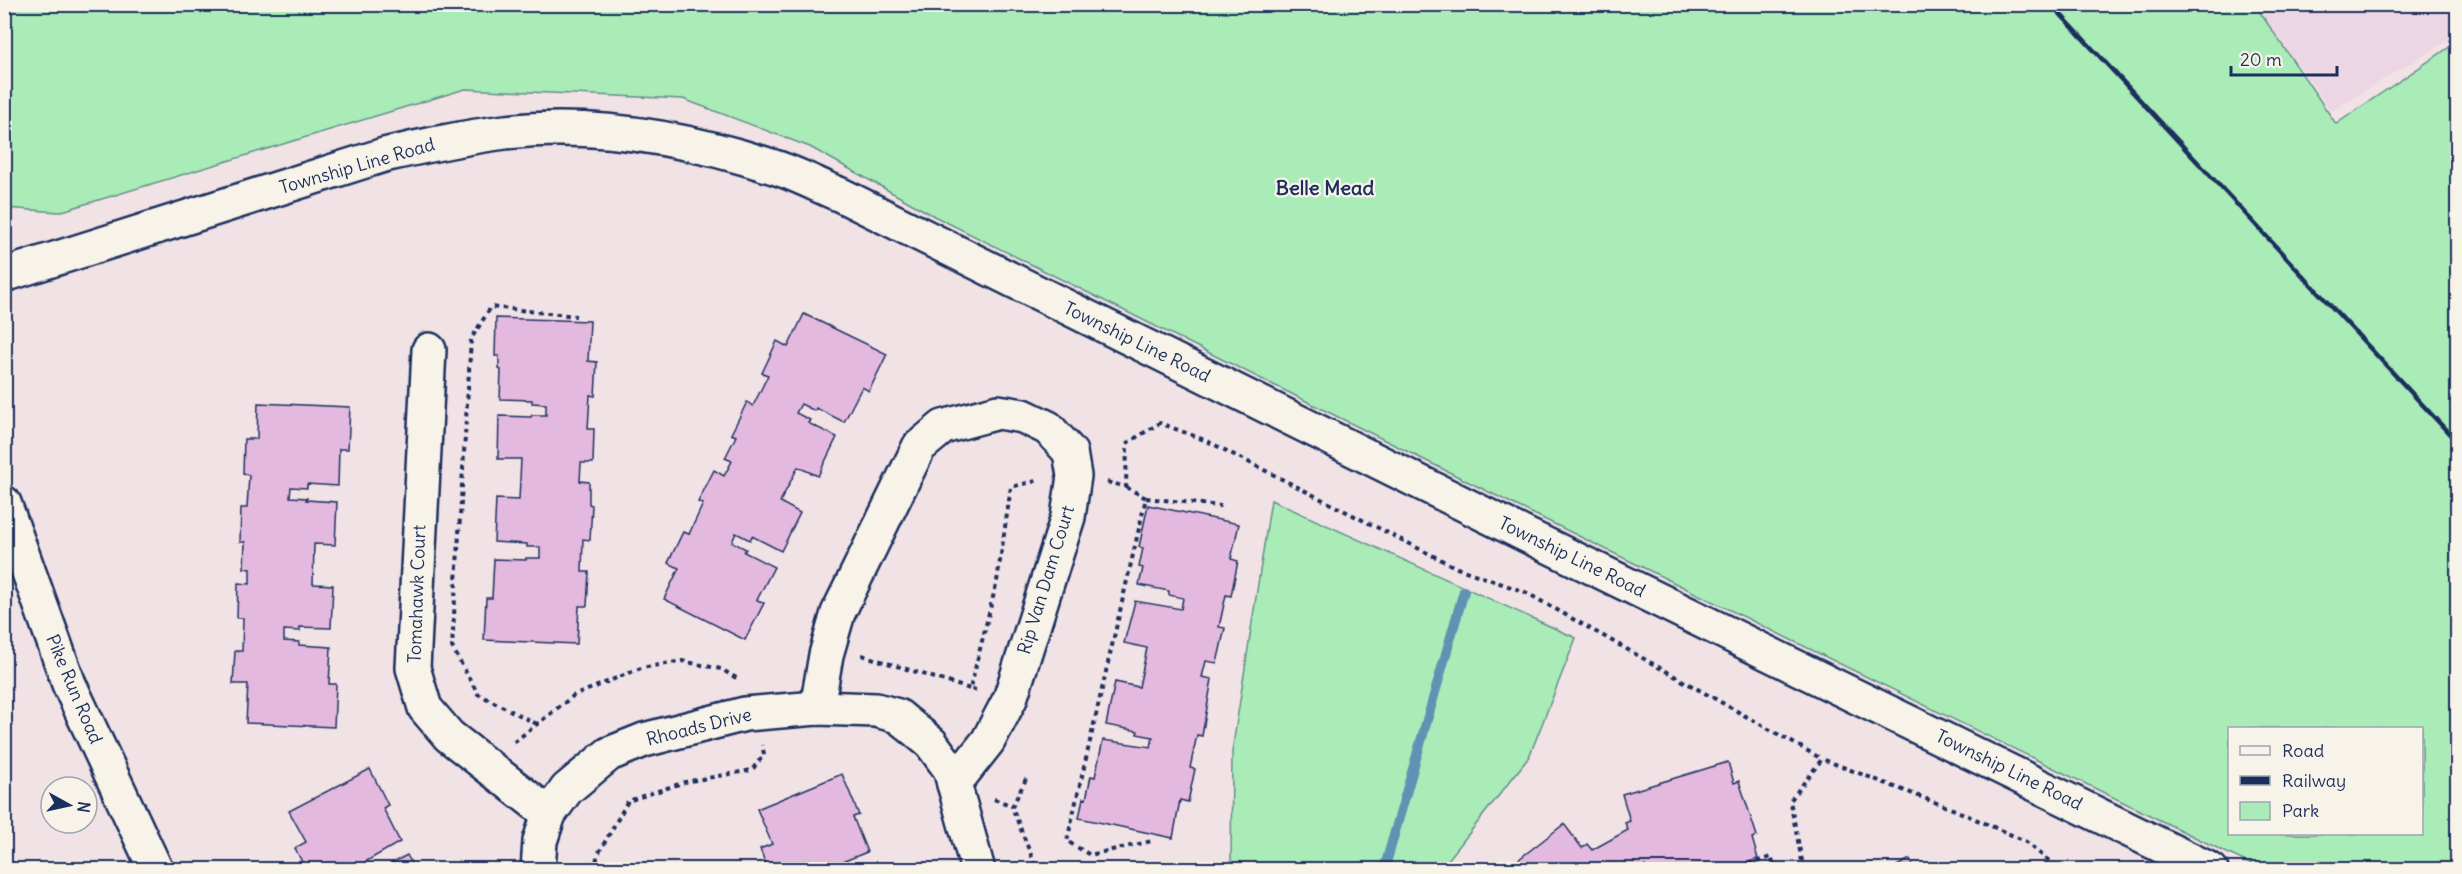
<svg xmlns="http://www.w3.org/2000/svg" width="2462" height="874" font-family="Delius,sans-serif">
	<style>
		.built { fill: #edd6e3 }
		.green { fill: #a9ecb7; stroke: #628e8a; stroke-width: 1.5; fill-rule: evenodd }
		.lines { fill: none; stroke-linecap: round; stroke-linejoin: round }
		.stream { stroke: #5f93b4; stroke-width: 10 }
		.building { fill: #e3b9df; stroke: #1b2f5e; stroke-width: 1.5 }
		.minor-casing { stroke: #1b2f5e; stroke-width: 38 }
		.path { stroke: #1b2f5e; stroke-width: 4; stroke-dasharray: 4.5 4.5; stroke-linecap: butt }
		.minor { stroke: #f7f3e8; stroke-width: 33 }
		.rail { stroke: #1b2f5e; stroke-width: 4.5 }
		.labels { text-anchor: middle; stroke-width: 4.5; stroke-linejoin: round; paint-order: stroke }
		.street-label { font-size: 18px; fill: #1b2f5e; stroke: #f7f3e8 }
		.neighbourhood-label { font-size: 20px; font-weight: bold; fill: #1b2f5e; stroke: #f7f3e8 }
	</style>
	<rect width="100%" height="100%" fill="#f1e2e5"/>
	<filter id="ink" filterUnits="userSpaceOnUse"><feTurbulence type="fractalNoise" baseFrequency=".0167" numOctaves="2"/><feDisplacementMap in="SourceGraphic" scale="12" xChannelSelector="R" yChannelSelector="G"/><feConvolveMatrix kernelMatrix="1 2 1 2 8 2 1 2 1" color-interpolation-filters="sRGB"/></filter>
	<g filter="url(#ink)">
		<path class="built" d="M2256 5H2457V35L2331 111Z"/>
		<g class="green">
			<path d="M4 5H2255L2336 124 2457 42V869H2260L1513 504 934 216 810 147 683 99 465 89 59 212 5 208ZM2230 728H2422V834H2230Z"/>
			<path d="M1271 500 1576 638 1529 757 1441 869H1231L1232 752Z"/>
		</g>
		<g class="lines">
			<path class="stream" d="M1384 870 1464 591"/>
		</g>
		<g class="building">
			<path d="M804 314 887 354 869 391 862 387 844 422 816 408 815 411 801 404 796 413 810 420 808 423 837 437 818 476 798 467 780 502 800 513 781 551 752 536 750 540 736 533 732 542 746 549 744 552 774 567 757 600 764 603 745 640 664 599 679 568 668 563 683 532 689 534 703 504 698 502 714 470 724 476 732 461 725 458 736 436 731 434 747 402 753 406 768 375 762 373 777 341 788 347Z"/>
			<path d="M496 318 590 321 588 361 597 362 595 396 590 395 588 429H594L593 463H581L580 481 589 482V504L592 505 590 540 583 539 582 572H589L587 606H579L577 644 484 640 486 598H492L494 559 526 560V558H540V547H527V544L494 542 496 499 519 500 521 459H498L499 416 531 417 532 415H546V404L532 403V400L500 399 501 370 499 369V356H495Z"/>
			<path d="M258 403 350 407 348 449H339L338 486 307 484V488L291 487 290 497 307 498 306 500 337 502 335 545 314 544 313 584 333 585 331 628 300 627V631L284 630V641L299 642V645L331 647 329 684H336L334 727 246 723 248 684H233L235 651H242L243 618H237L238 583 250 584V569L244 568 245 542H240L241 508H247L249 475 243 474 244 439H257Z"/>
			<path d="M1148 505 1239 524 1231 559 1238 561 1231 596 1226 595 1219 627 1225 628 1217 663 1206 661 1202 677 1212 679 1202 736 1197 735 1190 768 1195 769 1188 802 1180 800 1173 838 1079 818 1083 798 1086 799 1091 776 1095 777 1103 740 1151 747 1153 737 1137 734 1138 731 1106 725 1115 682 1139 687 1147 648 1124 643 1135 601 1181 609 1183 598 1169 595V591L1139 585 1143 568 1139 567 1143 548 1139 547Z"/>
			<path d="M1728 762 1734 783 1739 781 1757 836 1752 838 1758 859 1725 870H1646L1645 866 1640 870H1505L1564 824 1582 848 1587 844 1592 850 1628 830 1625 823 1630 821 1622 794Z"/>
			<path d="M370 769 388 805 383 808 400 842 358 866 360 870H306L295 848 306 842 289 811Z"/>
			<path d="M842 774 859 815 853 817 867 852 837 864 839 867 834 870H768L760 849 772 844 757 809Z"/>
			<path d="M407 855 415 870H379Z"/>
			<path d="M1910 859 1915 870H1889Z"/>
			<path d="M1932 863 1935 870H1918Z"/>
		</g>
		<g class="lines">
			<g class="minor-casing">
				<g id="minor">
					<path d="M4 275 384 155C424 146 464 137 505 132 594 122 689 139 774 167 797 174 819 186 841 195L1526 535 2211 870"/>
					<path d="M429 350 413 668 425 708 449 736 549 814"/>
					<path d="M4 503 69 684 156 870"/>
					<path d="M817 708 826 655 838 613 919 447 943 427 998 412 1023 416 1048 428 1070 452 1074 476 1068 517 1010 699 988 741 954 784"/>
					<path d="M538 870 540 841 549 814 567 789 609 754 644 740 745 714 817 708 876 710 898 716 931 743 950 769 978 870"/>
				</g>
			</g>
			<g class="path">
				<path d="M1107 482 1126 487 1127 443 1160 423 1207 441 1457 568 1525 592 1822 759"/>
				<path d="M1126 487 1146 498 1067 841 1090 855 1152 841"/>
				<path d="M1146 498 1221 506"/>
				<path d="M862 655 970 689"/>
				<path d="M976 690 970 689 997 581 1011 487 1040 480"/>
				<path d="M537 724 478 694 452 647 471 339 491 307 576 316"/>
				<path d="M514 742 573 696 641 668 682 661 721 669 738 679"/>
				<path d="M1026 779 1012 807 1037 870"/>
				<path d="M994 799 1013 806"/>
				<path d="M596 870 597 856 628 801 685 782 752 770 764 754 762 745"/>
				<path d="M1731 870 1771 857 1776 870"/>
				<path d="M1800 870 1802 861 1790 801 1822 759 1955 810 2025 841 2060 870"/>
			</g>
			<use href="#minor" class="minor"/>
			<path class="rail" d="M2051 4 2458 443"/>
		</g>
	</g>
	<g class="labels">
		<g class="street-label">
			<text transform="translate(357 166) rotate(-16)" y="6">Township Line Road</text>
			<text transform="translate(1137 342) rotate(26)" y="6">Township Line Road</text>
			<text transform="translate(1572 557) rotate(26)" y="6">Township Line Road</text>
			<text transform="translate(1046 580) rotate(-73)" y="6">Rip Van Dam Court</text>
			<text transform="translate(417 594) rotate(-88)" y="6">Tomahawk Court</text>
			<text transform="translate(74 689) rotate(67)" y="6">Pike Run Road</text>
			<text transform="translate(699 727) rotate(-14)" y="6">Rhoads Drive</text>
			<text transform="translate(2009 770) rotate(26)" y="6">Township Line Road</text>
		</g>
		<g class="neighbourhood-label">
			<text x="1325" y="195">Belle Mead</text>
		</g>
	</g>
	<rect width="2462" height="874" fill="none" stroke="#f7f3e8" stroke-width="24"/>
	<rect x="12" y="12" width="2438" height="850" fill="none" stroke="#1b2f5e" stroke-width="2" filter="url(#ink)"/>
	<rect x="2228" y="727" width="195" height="108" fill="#f7f3e8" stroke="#9fa5b1" stroke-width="1.5"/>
	<rect x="2240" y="746" width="30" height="9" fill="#f7f3e8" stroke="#9fa5b1" stroke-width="1.5"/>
	<text x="2282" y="757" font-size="18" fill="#1b2f5e">Road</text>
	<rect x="2240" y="776" width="30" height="9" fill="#1b2f5e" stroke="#9fa5b1" stroke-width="1.5"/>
	<text x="2282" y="787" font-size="18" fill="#1b2f5e">Railway</text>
	<rect x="2240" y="802" width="30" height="18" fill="#a9ecb7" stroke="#9fa5b1" stroke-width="1.5"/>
	<text x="2282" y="817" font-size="18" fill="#1b2f5e">Park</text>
	<g transform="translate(69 805) rotate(98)"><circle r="28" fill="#f7f3e8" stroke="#9fa5b1" stroke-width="1.5"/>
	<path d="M0-4.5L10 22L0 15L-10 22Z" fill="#1b2f5e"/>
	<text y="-9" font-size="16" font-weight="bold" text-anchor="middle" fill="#1b2f5e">N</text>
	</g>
	<path d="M2231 66v9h106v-9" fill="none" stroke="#1b2f5e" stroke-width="3"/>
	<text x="2240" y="66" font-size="18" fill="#1b2f5e" stroke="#f7f3e8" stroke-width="4.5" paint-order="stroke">20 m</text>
</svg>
